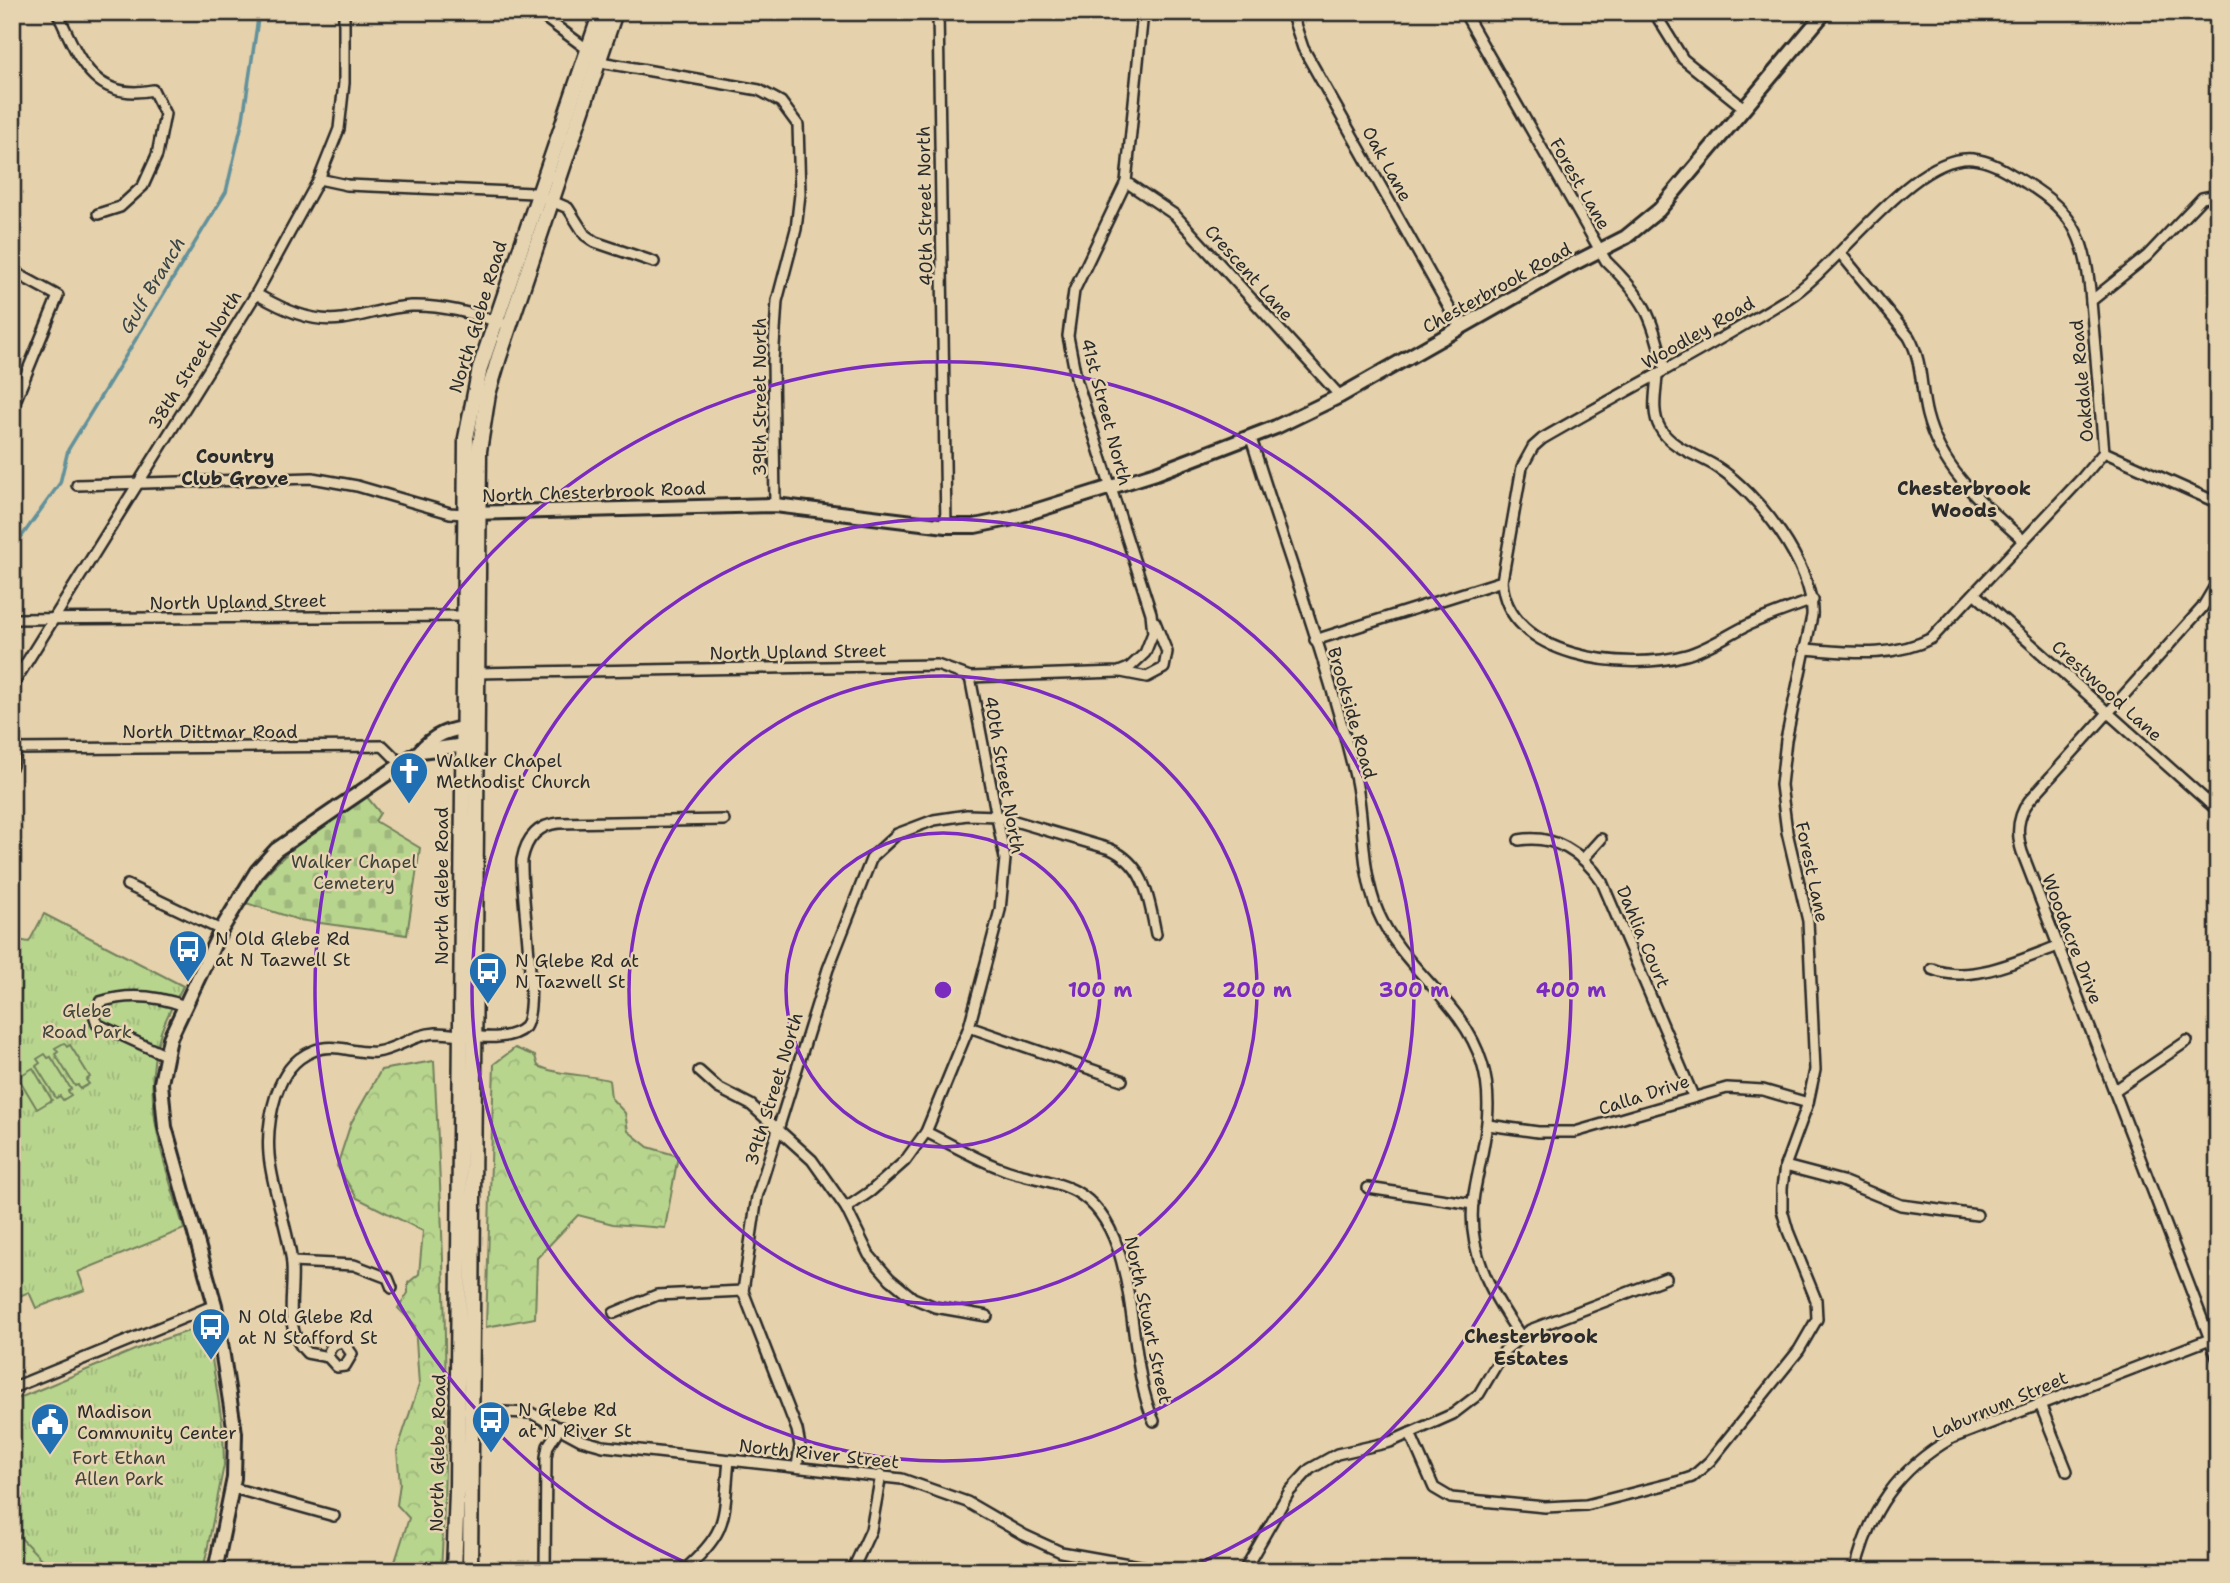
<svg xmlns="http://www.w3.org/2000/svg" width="2230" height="1583" font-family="'Shantell Sans',sans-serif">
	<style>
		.forest { fill: url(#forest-crowns); stroke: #72805c; stroke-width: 2 }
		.cemetery { fill: url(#cemetery-stones); stroke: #72805c; stroke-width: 2 }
		.park { fill: url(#park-tufts); stroke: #72805c; stroke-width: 2 }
		.pitch { fill: #b8d58e; stroke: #72805c; stroke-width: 2 }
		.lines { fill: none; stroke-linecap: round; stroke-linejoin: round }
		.stream { stroke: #62919b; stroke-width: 3.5 }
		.street-casing { stroke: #2b2b2b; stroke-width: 14 }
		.secondary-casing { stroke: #2b2b2b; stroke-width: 18 }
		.primary-casing { stroke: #2b2b2b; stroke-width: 19 }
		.street { stroke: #e6d4b1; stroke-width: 9 }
		.secondary { stroke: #e6d4b1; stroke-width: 12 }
		.primary { stroke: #e6d4b1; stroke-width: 14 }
		.ring { fill: none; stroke: #7b2cbf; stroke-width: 3.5 }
		.labels { text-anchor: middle; stroke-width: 5; stroke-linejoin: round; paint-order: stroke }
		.street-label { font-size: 18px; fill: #2b2b2b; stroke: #e6d4b1 }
		.poi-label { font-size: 18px; fill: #2b2b2b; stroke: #e6d4b1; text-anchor: start }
		.park-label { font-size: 18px; fill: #40443a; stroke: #e6d4b1 }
		.water-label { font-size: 19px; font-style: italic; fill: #394447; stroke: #e6d4b1 }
		.neighbourhood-label { font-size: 19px; font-weight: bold; fill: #2b2b2b; stroke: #e6d4b1 }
		.centre { fill: #7b2cbf; stroke: #e6d4b1; stroke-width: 3.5 }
		.ring-label { font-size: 21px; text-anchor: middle; font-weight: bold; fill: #7b2cbf; stroke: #e6d4b1; stroke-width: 5; stroke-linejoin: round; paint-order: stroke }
	</style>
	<defs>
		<pattern id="forest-crowns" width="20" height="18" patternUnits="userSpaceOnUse" patternTransform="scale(1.75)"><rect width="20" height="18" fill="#b8d58e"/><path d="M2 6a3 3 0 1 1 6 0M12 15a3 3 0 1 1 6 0" fill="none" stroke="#9eb77b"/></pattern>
		<pattern id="cemetery-stones" width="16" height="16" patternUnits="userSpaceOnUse" patternTransform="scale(1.75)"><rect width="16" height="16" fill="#b8d58e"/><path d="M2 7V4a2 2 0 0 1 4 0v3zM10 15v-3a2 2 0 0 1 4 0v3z" fill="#9eb77b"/></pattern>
		<pattern id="park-tufts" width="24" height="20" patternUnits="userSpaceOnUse" patternTransform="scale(1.75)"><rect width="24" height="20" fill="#b8d58e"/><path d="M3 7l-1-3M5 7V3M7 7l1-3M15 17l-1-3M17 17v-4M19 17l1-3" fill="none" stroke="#9eb77b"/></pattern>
	</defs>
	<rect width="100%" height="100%" fill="#e5d1ab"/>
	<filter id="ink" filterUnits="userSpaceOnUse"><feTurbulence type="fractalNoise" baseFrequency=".0143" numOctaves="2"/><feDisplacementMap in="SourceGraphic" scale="14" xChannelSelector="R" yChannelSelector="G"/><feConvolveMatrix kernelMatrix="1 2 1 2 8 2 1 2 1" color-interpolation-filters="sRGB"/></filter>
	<g filter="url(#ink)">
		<g class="forest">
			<path d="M515 1048 535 1056 538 1066C561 1076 585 1074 609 1080L611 1098 625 1113 628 1131 648 1147 678 1156 665 1228 613 1224 578 1215 537 1258 535 1318 486 1327 494 1064Z"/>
			<path d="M434 1061C443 1231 451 1401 441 1571H392L409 1518 397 1505 400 1483 397 1451 419 1385 415 1325 398 1308 408 1293V1283L419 1274 423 1231 357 1198 337 1166 351 1123 381 1070Z"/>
		</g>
		<path class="cemetery" d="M367 797 380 813 375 821 420 848 407 935 299 920 246 903C273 854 322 828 367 797Z"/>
		<g class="park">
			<path d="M44 914 183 986C175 1002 165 1018 160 1035 139 1101 166 1166 184 1229L78 1272 85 1290 36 1308 29 1292 12 1299V939L29 942Z"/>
			<path d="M204 1326 207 1327 223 1429 224 1465 203 1571H12V1401L149 1344Z"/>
		</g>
		<g class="pitch">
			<path d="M64 1043 67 1047 70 1045 90 1077 86 1080 89 1084 80 1089 78 1085 75 1086 55 1054 58 1052 55 1048Z"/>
			<path d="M45 1054 48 1058 51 1057 71 1089 68 1091 71 1095 63 1100 60 1096 56 1098 36 1066 40 1063 37 1059Z"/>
			<path d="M33 1068 52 1100 37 1109 18 1077Z"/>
			<path d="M18 1535 48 1566 44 1571H15L12 1568V1540Z"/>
		</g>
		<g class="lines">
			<path class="stream" d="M12 550 60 483 68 450 226 192 243 119 259 12"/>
			<g class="street-casing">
				<g id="street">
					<path d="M57 12C79 58 93 102 153 90L165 114 157 155 143 186 120 207 98 214"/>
					<path d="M537 12 606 63 759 90 781 102 798 125 800 194 796 229 777 301 773 361 775 505"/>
					<path d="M938 12 946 526"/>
					<path d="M1291 12 1303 48 1461 329"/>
					<path d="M1464 12 1606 261C1648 302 1650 314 1665 369"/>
					<path d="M1654 12 1683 59 1744 108"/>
					<path d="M319 179 347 185 533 193 568 208 585 235 595 242 654 262"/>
					<path d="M1126 182 1175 215 1340 396"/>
					<path d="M1841 254 1909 337C1923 362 1920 388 1927 415 1941 470 1982 503 2023 540"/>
					<path d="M12 271 58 296 12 409"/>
					<path d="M256 294C283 309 310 323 342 319 365 316 387 307 411 306 442 305 471 313 501 323"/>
					<path d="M1251 438C1285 549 1327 659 1354 772 1366 818 1359 867 1378 912 1403 970 1463 1001 1482 1063 1496 1109 1482 1149 1474 1194 1465 1248 1490 1292 1520 1335"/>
					<path d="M2104 452 2218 503"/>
					<path d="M77 485 312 478 357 486 450 513 464 514"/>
					<path d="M1502 581C1507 658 1626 672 1686 655 1708 649 1727 635 1748 625 1769 615 1791 608 1813 600"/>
					<path d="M2218 581 2202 608 2029 801C2017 817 2016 833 2022 852L2218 1360"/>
					<path d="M1975 594 2218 811"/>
					<path d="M12 619 463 616"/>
					<path d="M1315 640 1502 581 1522 467 1533 447 1542 439C1623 392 1707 349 1787 299 1840 266 1912 153 1973 159 1993 161 2009 173 2026 183 2078 214 2086 243 2091 301"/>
					<path d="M1804 649C1847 652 1892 659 1932 638L2083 477 2104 452 2091 301 2147 256 2202 198 2218 195"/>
					<path d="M1121 672 1147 677 1164 668 1167 652 1155 622"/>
					<path d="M476 673 937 665 970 677 1119 672 1129 668 1145 653 1153 633 1151 613 1077 382 1068 336 1074 291 1126 182 1143 12"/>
					<path d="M12 703 15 681 256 294 319 179 339 129 344 83V12"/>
					<path d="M12 706 16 748 12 766"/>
					<path d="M12 749 383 746 401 764"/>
					<path d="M2208 802 2218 791"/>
					<path d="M1519 840C1554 834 1583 853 1602 882L1693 1096"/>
					<path d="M1583 859 1601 839"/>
					<path d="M127 885 221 930"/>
					<path d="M1932 969C1970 985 2022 959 2058 946"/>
					<path d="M969 1027 1122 1080"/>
					<path d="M167 1056 97 1024 94 1014 100 1002C128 993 158 996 185 1006"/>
					<path d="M699 1071 718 1088 751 1105 812 1160 846 1208 869 1255 890 1279 913 1298 935 1307 987 1316"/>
					<path d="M2114 1091 2187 1041"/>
					<path d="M1488 1125 1538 1132H1575L1727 1088 1763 1090 1808 1103"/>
					<path d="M926 1132C951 1144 977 1160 1003 1169 1026 1178 1053 1179 1075 1191 1144 1229 1123 1355 1154 1421"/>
					<path d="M1785 1166 1842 1181 1901 1205 1977 1215"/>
					<path d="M1368 1188 1473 1204"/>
					<path d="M846 1208 871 1191 905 1161 926 1132 969 1027 1000 910 1005 859 970 677"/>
					<path d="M292 1262 354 1265 388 1278 392 1288"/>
					<path d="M614 1313 657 1295 743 1291"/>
					<path d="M328 1357C329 1347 334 1342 344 1343L352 1354 345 1366 337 1367 328 1357 307 1353C280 1328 297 1287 291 1256 281 1195 256 1159 276 1095 283 1075 293 1059 313 1051 334 1042 354 1054 376 1052 397 1049 414 1034 436 1033 462 1033 504 1046 525 1027 540 1003 520 894 522 860 526 839 537 825 559 823L724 820"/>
					<path d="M12 1388 215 1305"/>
					<path d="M2040 1404 2067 1471"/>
					<path d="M467 1411 531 1413 581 1440 603 1446 902 1479 967 1502 1024 1535 1061 1552 1168 1571"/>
					<path d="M1410 1433 1434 1488 1451 1498 1545 1507 1586 1505 1680 1481 1692 1477 1710 1461 1799 1350 1817 1319 1816 1300 1788 1231 1782 1210V1188L1785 1166 1808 1103 1815 1070 1808 921 1787 832 1781 785 1786 740 1812 616C1815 567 1757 492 1717 467 1698 455 1671 448 1660 428 1651 412 1656 393 1657 375"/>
					<path d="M797 1467 800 1446 797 1430 743 1291 757 1197 828 969 872 857 897 834 934 820 967 815 998 816 1110 849C1146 865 1149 900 1156 934"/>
					<path d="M233 1488 334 1516"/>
					<path d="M545 1571 546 1457 548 1446 560 1427"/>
					<path d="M683 1571C730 1530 723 1519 729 1460"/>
					<path d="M852 1571 871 1530 881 1475"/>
					<path d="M1244 1571 1289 1492 1310 1469 1337 1454 1390 1442 1453 1414 1479 1394 1505 1350 1530 1330 1666 1278"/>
					<path d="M1855 1571C1869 1511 1898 1469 1952 1438L2218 1336"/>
				</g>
			</g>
			<g class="secondary-casing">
				<g id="secondary">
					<path d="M471 513 775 505 946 526H975L1009 519 1156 473 1276 427 1340 396 1569 266 1626 237 1659 210 1825 12"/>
					<path d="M421 751 472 744"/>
					<path d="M215 1571 234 1478 235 1433 215 1305 165 1127 161 1083 170 1038 221 930 257 871 276 850 419 752C435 734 449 729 472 727"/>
				</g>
			</g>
			<g class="primary-casing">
				<g id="primary">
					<path d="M454 1571 457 1491 466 438 480 368 601 12"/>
					<path d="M470 1571 479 451 488 394 499 357 615 12"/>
				</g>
			</g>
			<use href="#street" class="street"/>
			<use href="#secondary" class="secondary"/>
			<use href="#primary" class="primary"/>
		</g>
	</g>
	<g class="ring">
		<circle cx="943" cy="990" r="157"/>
		<circle cx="943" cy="990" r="314"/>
		<circle cx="943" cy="990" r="471"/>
		<path d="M703 1570A628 628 0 1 1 1183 1570"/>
	</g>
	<defs>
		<g id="church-pin" transform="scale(2.0125)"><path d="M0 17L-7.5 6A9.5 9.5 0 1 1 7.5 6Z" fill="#1f6fb2" stroke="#e6d4b1"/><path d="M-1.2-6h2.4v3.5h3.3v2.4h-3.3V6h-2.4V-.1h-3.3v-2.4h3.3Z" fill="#fff"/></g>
		<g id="bus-pin" transform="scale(2.0125)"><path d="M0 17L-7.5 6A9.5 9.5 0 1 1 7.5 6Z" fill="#1f6fb2" stroke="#e6d4b1"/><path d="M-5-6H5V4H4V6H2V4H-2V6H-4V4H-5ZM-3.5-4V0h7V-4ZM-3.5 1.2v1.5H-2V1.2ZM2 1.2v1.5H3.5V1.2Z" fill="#fff"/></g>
		<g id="civic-pin" transform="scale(2.0125)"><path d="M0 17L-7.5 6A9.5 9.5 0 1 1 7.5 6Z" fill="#1f6fb2" stroke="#e6d4b1"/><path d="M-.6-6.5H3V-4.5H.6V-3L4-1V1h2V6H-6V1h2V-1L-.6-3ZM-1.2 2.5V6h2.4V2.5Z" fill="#fff"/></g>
	</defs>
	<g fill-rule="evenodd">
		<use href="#church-pin" x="409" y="771"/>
		<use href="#bus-pin" x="188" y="949"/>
		<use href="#bus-pin" x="488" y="971"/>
		<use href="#bus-pin" x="211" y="1327"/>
		<use href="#bus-pin" x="491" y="1420"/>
		<use href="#civic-pin" x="50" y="1422"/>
	</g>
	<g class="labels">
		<g class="street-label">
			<text transform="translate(1387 164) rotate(61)" y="6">Oak Lane</text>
			<text transform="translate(1580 184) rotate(60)" y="6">Forest Lane</text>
			<text transform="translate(925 206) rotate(-91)" y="6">40th Street North</text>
			<text transform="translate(1249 273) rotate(48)" y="6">Crescent Lane</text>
			<text transform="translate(1497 288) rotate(-29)" y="6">Chesterbrook Road</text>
			<text transform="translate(478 317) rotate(-73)" y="6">North Glebe Road</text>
			<text transform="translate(1698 333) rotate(-30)" y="6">Woodley Road</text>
			<text transform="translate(195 360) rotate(-58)" y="6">38th Street North</text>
			<text transform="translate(2082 381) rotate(-95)" y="6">Oakdale Road</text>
			<text transform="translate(760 397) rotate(-90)" y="6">39th Street North</text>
			<text transform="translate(1106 412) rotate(75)" y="6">41st Street North</text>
			<text transform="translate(594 492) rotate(-2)" y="6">North Chesterbrook Road</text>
			<text transform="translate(238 602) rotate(-1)" y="6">North Upland Street</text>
			<text transform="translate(798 652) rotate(-1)" y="6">North Upland Street</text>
			<text transform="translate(2107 691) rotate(42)" y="6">Crestwood Lane</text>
			<text transform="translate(1352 713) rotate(74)" y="6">Brookside Road</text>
			<text x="210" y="738">North Dittmar Road</text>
			<text transform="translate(1004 775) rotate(80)" y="6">40th Street North</text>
			<text transform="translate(1812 872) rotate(78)" y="6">Forest Lane</text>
			<text transform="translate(442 886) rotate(-90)" y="6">North Glebe Road</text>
			<text transform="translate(1643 937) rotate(67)" y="6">Dahlia Court</text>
			<text transform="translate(2072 939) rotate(69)" y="6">Woodacre Drive</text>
			<text transform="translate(774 1089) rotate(-73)" y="6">39th Street North</text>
			<text transform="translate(1644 1095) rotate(-18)" y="6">Calla Drive</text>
			<text transform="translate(1148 1320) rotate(78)" y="6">North Stuart Street</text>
			<text transform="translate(2000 1405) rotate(-23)" y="6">Laburnum Street</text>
			<text transform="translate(438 1453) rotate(-89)" y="6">North Glebe Road</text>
			<text transform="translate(819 1454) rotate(6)" y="6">North River Street</text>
		</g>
		<g class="poi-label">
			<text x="436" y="767">Walker Chapel<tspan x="436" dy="21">Methodist Church</tspan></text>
			<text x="215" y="945">N Old Glebe Rd<tspan x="215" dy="21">at N Tazwell St</tspan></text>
			<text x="515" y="967">N Glebe Rd at<tspan x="515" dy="21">N Tazwell St</tspan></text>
			<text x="238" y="1323">N Old Glebe Rd<tspan x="238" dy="21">at N Stafford St</tspan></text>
			<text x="518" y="1416">N Glebe Rd<tspan x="518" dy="21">at N River St</tspan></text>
			<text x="77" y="1418">Madison<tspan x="77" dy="21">Community Center</tspan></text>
		</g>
		<g class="park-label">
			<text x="354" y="868">Walker Chapel<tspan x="354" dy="21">Cemetery</tspan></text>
			<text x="87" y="1017">Glebe<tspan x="87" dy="21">Road Park</tspan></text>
			<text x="119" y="1464">Fort Ethan<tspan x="119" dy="21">Allen Park</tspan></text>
		</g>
		<g class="water-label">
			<text transform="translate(152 285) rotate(-59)" y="7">Gulf Branch</text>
		</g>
		<g class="neighbourhood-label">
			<text x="235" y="463">Country<tspan x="235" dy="22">Club Grove</tspan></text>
			<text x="1964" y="495">Chesterbrook<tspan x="1964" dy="22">Woods</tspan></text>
			<text x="1531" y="1343">Chesterbrook<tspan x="1531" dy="22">Estates</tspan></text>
		</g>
	</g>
	<circle cx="943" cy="990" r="10" class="centre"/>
	<g class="ring-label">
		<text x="1100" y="997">100 m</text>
		<text x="1257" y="997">200 m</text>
		<text x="1414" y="997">300 m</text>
		<text x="1571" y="997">400 m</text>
	</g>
	<rect width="2230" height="1583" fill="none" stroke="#e6d4b1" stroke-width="42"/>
	<rect x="21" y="21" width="2188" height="1541" fill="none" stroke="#2b2b2b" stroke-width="2.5" filter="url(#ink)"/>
</svg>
